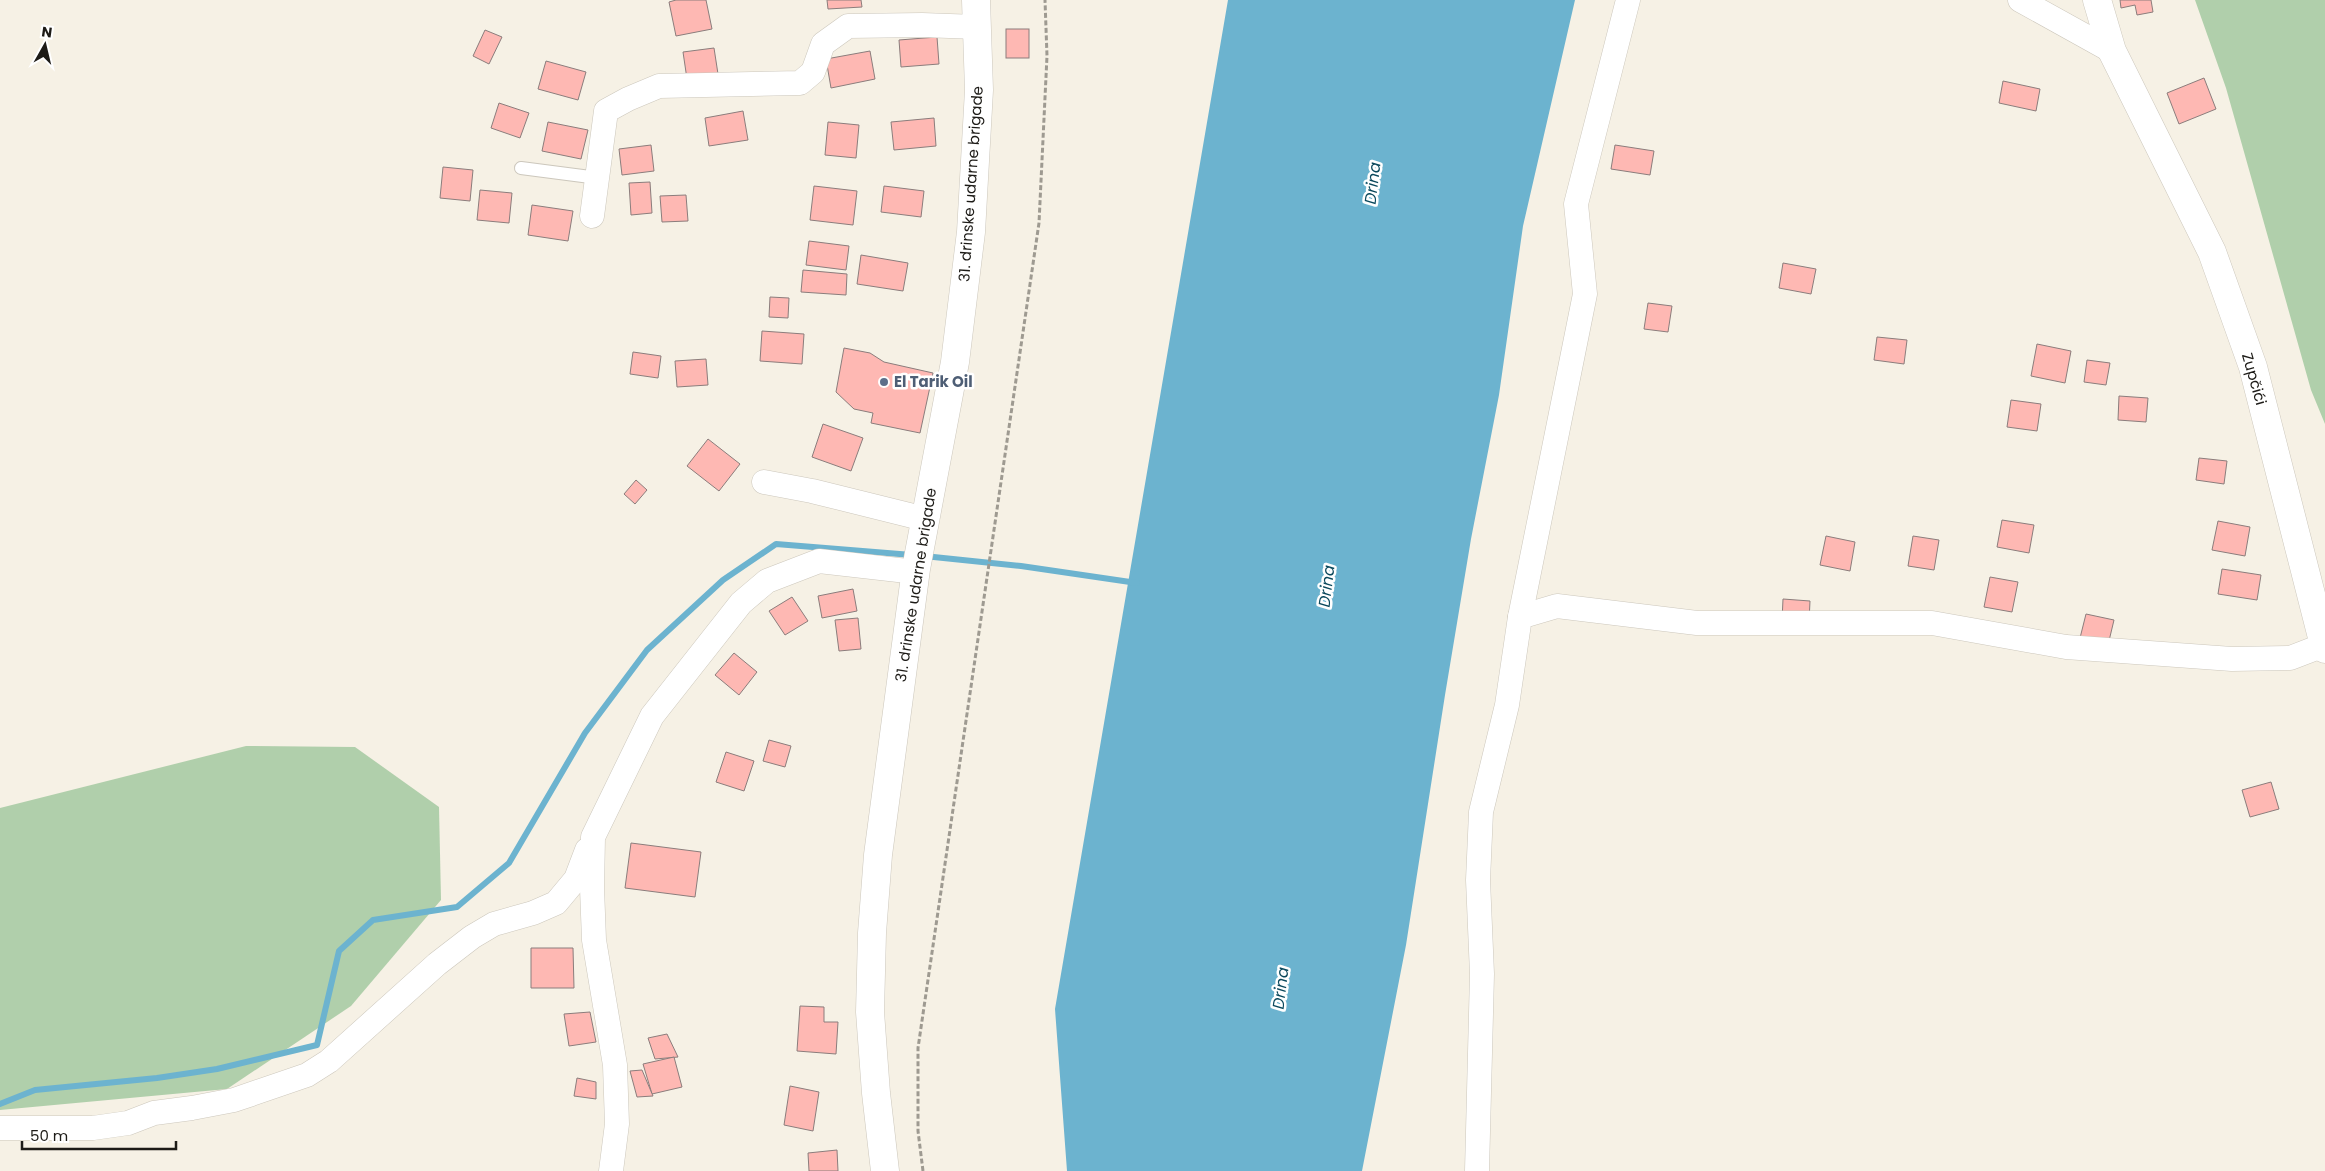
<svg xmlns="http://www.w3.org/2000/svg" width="2325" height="1171" font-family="Poppins,sans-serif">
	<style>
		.green { fill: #b0cfab }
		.water { fill: #6cb3cf }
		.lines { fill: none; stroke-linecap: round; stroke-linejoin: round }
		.stream { stroke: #6cb3cf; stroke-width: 6 }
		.building { fill: #feb8b3; stroke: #8b7d7c }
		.service-casing { stroke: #ccc7bc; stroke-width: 14 }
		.minor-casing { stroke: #ccc7bc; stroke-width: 25 }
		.secondary-casing { stroke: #ccc7bc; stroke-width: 29 }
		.primary-casing { stroke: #ccc7bc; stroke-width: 29 }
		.path { stroke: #9e9a91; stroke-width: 3; stroke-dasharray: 5 2.5; stroke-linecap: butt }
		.service { stroke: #fff; stroke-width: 12 }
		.minor { stroke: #fff; stroke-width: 24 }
		.secondary { stroke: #fff; stroke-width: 28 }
		.primary { stroke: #fff; stroke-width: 28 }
		.service-dot { fill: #5c6f8a; stroke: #fff; stroke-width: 2 }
		.labels { text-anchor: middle; stroke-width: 5; stroke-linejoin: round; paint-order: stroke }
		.street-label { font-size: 15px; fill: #1d1b17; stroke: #fff }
		.service-label { font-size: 15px; font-weight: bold; fill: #4e5e75; stroke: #fff; text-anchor: start }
		.water-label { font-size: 16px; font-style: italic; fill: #0a485c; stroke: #fff }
	</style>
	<rect width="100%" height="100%" fill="#f6f1e5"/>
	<g class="green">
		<path d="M2195 0H2325V424L2311 390 2226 88Z"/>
		<path d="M246 746 355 747 439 807 441 900 351 1006 227 1089 0 1110V808Z"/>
	</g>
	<path class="water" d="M1228 0H1575L1523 226 1499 395 1471 539 1445 695 1406 945 1362 1171H1067L1055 1009Z"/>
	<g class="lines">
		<g class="stream">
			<path d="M924 556 1021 566 1137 583"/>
			<path d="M0 1104 35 1090 157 1078 217 1069 317 1045 339 951 373 920 457 907 509 863 585 733 647 650 723 580 776 544 912 555"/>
		</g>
	</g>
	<g class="building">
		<path d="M676 0H706L712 29 676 36 669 2Z"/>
		<path d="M827 0H861L862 7 828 9Z"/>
		<path d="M2120 0H2151L2153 12 2137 15 2135 5 2121 8Z"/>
		<rect x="1006" y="29" width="23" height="29"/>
		<path d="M485 30 502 37 489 64 473 56Z"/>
		<path d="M937 37 939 64 901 67 899 40Z"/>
		<path d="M714 48 718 74 687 79 683 52Z"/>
		<path d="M870 51 875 79 831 88 826 59Z"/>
		<path d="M546 61 586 72 578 100 538 89Z"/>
		<path d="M2204 78 2216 109 2179 124 2167 93Z"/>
		<path d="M2003 81 2040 89 2036 111 1999 103Z"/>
		<path d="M499 103 529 113 520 138 491 128Z"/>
		<path d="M743 111 748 140 709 146 705 118Z"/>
		<path d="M934 118 936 146 894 150 891 122Z"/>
		<path d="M548 122 588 130 581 159 542 151Z"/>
		<path d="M828 122 859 125 856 158 825 155Z"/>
		<path d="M651 145 654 171 622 175 619 149Z"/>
		<path d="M1615 145 1654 151 1650 175 1611 169Z"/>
		<path d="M443 167 473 170 470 201 440 198Z"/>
		<path d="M650 182 652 213 631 215 629 183Z"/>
		<path d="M814 186 857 191 853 225 810 220Z"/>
		<path d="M884 186 924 191 921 217 881 212Z"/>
		<path d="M480 190 512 193 509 223 477 220Z"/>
		<path d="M686 195 688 221 662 222 660 196Z"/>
		<path d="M532 205 573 211 568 241 528 235Z"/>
		<path d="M809 241 849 246 846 270 806 265Z"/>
		<path d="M861 255 908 263 903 291 857 284Z"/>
		<path d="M1783 263 1816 269 1811 294 1779 288Z"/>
		<path d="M803 270 847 274 846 295 801 292Z"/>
		<path d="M770 297 789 298 788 318 769 317Z"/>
		<path d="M1648 303 1672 306 1668 332 1644 329Z"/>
		<path d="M762 331 804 334 802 364 760 361Z"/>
		<path d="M1877 337 1907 340 1904 364 1874 360Z"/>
		<path d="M2037 344 2071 351 2065 383 2031 376Z"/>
		<path d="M844 348 870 353 884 362 933 373 920 433 871 423 873 413 854 409 836 392Z"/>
		<path d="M633 352 661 356 658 378 630 374Z"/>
		<path d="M706 359 708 385 677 387 675 361Z"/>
		<path d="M2087 360 2110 363 2106 385 2084 382Z"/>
		<path d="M2119 396 2148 398 2146 422 2118 420Z"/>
		<path d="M2011 400 2041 404 2037 431 2007 427Z"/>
		<path d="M823 424 863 438 851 471 812 457Z"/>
		<path d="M708 439 740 464 719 491 687 466Z"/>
		<path d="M2199 458 2227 461 2224 484 2196 480Z"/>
		<path d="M636 480 647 490 635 504 624 494Z"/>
		<path d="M2002 520 2034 525 2029 553 1997 547Z"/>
		<path d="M2218 521 2250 527 2245 556 2212 550Z"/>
		<path d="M1826 536 1855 542 1850 571 1820 565Z"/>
		<path d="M1913 536 1939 540 1934 570 1908 566Z"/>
		<path d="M2222 569 2261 575 2257 600 2218 594Z"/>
		<path d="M1990 577 2018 582 2012 612 1984 607Z"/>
		<path d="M853 589 857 611 822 618 818 596Z"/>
		<path d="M792 597 808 621 785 635 769 611Z"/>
		<path d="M1783 599 1810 601 1809 622 1782 621Z"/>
		<path d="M2086 614 2114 620 2108 645 2080 638Z"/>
		<path d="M858 618 861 649 839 651 835 620Z"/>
		<path d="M734 653 757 672 739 695 715 675Z"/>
		<path d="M769 740 791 746 785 767 763 761Z"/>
		<path d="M726 752 754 761 744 791 716 782Z"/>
		<path d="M2271 782 2279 809 2250 817 2242 790Z"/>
		<path d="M631 843 701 852 695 897 625 888Z"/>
		<path d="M531 948H573L574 988H531Z"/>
		<path d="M800 1006 824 1007V1022H838L836 1054 797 1051Z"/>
		<path d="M590 1012 596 1042 569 1046 564 1014Z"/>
		<path d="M667 1034 678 1057 655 1059 648 1038Z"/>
		<path d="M674 1057 682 1087 652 1094 643 1064Z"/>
		<path d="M642 1070 653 1096 637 1097 630 1071Z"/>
		<path d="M577 1078 596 1082V1099L574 1096Z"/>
		<path d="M790 1086 819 1092 813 1131 784 1125Z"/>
		<path d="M837 1150 838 1171H809L808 1153Z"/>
	</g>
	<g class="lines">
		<g class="service-casing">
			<path id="service" d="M521 168 598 178"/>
		</g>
		<g class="minor-casing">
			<g id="minor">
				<path d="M2020 0 2112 51"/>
				<path d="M592 216 606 111 628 99 659 86 800 83 813 72 823 44 848 26 922 25 977 27"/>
				<path d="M764 482 812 491 925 519"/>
				<path d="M1520 617 1585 294 1576 204 1628 0"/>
				<path d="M0 1128H93L128 1123 154 1113 192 1108 234 1100 307 1075 329 1061 437 964 472 937 494 924 533 913 556 903 576 879 587 850"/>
				<path d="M611 1171 617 1124 615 1065 594 940 592 888 593 837 652 716 741 603 767 581 819 561 916 572"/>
				<path d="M1477 1171 1482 974 1478 880 1481 812 1507 705 1520 617 1557 606 1697 623H1932L2066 647 2232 659 2290 658 2324 645"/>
			</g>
		</g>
		<g class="secondary-casing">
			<path id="secondary" d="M2097 0 2112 51 2212 252 2253 367 2325 649"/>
		</g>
		<g class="primary-casing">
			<path id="primary" d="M885 1171 876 1093 870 1012 872 933 878 855 916 569 955 362 971 232 979 90 976 0"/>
		</g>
		<path class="path" d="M923 1171 918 1131V1048L1039 223 1047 56 1045 0"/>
		<use href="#service" class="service"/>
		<use href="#minor" class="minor"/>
		<use href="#secondary" class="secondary"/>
		<use href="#primary" class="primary"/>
	</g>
	<circle class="service-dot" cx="884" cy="382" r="5"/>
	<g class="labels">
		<g class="street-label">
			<text transform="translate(971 184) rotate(-86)" y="5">31. drinske udarne brigade</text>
			<text transform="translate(2254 379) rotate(74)" y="5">Zupčići</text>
			<text transform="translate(916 585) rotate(-81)" y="5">31. drinske udarne brigade</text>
		</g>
		<g class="service-label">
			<text x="894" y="387">El Tarik Oil</text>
		</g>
		<g class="water-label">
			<text transform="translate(1372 183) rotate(-83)" y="6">Drina</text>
			<text transform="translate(1326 586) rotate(-83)" y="6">Drina</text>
			<text transform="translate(1280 988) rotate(-83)" y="6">Drina</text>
		</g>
	</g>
	<g transform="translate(45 45) rotate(8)" stroke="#ffffff" stroke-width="4" paint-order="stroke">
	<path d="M0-4L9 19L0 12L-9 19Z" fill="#1d1b17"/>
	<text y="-8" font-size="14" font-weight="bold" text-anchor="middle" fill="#1d1b17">N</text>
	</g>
	<path d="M22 1141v8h154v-8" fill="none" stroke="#1d1b17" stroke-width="2.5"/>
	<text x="30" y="1141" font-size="15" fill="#1d1b17" stroke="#ffffff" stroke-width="4" paint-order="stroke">50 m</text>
</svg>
